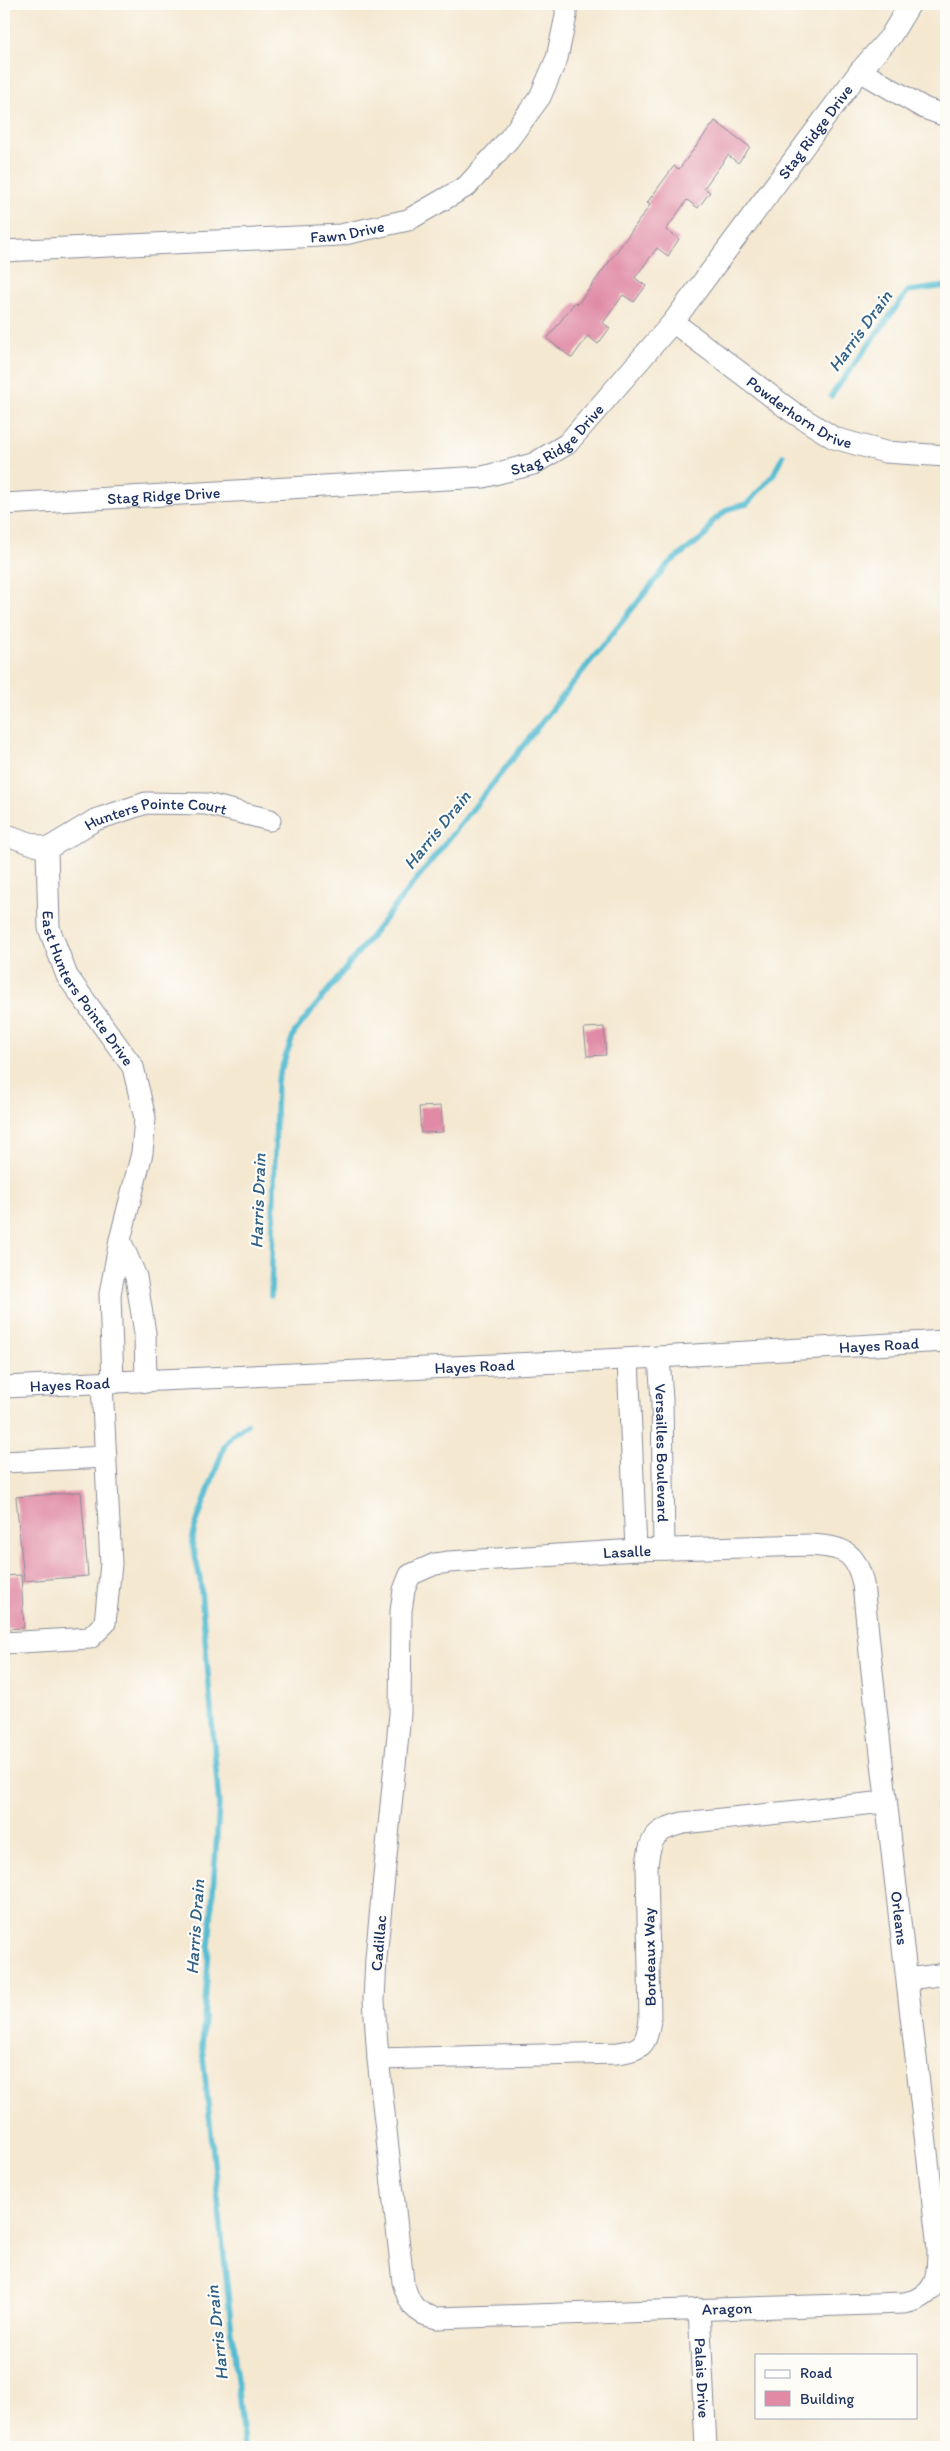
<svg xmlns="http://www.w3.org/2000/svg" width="950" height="2451" font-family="Itim,sans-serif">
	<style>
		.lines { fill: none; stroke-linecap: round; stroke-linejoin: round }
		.stream { stroke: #55bcd2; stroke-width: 5.5 }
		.building { fill: #e08aa6 }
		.minor-casing { stroke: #888c98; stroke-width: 23 }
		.minor { stroke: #fff; stroke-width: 21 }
		.labels { text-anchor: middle; stroke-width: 4.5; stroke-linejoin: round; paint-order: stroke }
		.street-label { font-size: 16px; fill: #1b2f5e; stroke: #fdfcf7 }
		.water-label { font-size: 18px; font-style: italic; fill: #2f6087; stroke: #fdfcf7 }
	</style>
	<rect width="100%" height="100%" fill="#fdfcf7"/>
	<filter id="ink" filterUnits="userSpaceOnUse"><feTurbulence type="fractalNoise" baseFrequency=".02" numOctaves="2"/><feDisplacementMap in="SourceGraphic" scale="10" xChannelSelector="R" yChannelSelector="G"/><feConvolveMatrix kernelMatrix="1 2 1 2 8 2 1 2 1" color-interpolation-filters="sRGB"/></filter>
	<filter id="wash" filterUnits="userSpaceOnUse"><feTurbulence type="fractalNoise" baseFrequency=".0096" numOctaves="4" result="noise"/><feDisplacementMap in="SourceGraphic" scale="20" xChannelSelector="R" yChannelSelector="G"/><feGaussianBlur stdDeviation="1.12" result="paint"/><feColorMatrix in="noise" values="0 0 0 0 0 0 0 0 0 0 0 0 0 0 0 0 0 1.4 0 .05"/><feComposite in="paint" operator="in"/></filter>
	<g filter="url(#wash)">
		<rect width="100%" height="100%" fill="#f4e8d1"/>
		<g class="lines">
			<g class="stream">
				<path d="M831 396 908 291 946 286"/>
				<path d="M271 1296 277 1081 294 1033 668 564 706 535 712 522 728 509 747 504 773 475 783 456"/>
				<path d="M244 2447 202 2047 219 1806 200 1578 192 1542 195 1527 224 1447 233 1434 247 1424"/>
			</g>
		</g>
		<g id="blocks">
			<g class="building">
				<path d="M715 121 750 147 738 163 728 155 704 188 710 192 698 208 687 200 666 230 679 239 668 256 657 248 635 278 646 286 634 302 623 295 603 323 610 328 598 344 588 336 572 358 547 339 575 302 578 304 617 251 650 205 647 203 674 166 679 169Z"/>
				<path d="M604 1027 606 1055 587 1056 584 1028Z"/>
				<path d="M441 1106 443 1132 421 1133 419 1107Z"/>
				<path d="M81 1492 88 1576 24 1581 16 1497Z"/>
				<path d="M21 1575 24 1628 4 1629V1576Z"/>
			</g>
		</g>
	</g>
	<g filter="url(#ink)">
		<use href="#blocks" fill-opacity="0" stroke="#888c98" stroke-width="1"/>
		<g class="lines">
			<g class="minor-casing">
				<g id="minor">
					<path d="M860 71 924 108 946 116"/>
					<path id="s1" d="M4 251 340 235 408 220 467 186 509 139 540 97 557 58 566 16V4"/>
					<path id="s2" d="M673 322 791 411 834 438 885 452 946 456"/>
					<path id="s3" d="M4 504 483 477 533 464 567 444 673 322 860 71 890 37 910 4"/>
					<path d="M4 834 47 849"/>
					<path id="s4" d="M47 849 49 928 67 976 133 1067 145 1118 142 1153 120 1240 110 1294 113 1383"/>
					<path id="s5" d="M47 849 95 820 146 803 206 804 270 820"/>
					<path d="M120 1240 136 1277 145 1333 146 1382"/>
					<path id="s6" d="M659 1357 662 1400 664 1549"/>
					<path d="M628 1359 636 1550"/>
					<path id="s7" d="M4 1387 604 1360 946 1341"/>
					<path d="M4 1462 106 1457"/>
					<path d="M810 1545C841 1547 856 1550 863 1584 885 1806 913 2027 938 2248 938 2278 937 2297 904 2303L437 2318C414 2314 409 2303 403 2282L378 2059 374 2000 376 1958 400 1714 401 1611 404 1590 410 1575 435 1564 449 1562 636 1550Z"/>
					<path d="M4 1643 90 1638 105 1623 111 1564 102 1384"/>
					<path d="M908 1979 946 1974"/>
					<path d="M378 2059 618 2053C643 2049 646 2045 650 2020L647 1866C650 1837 655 1830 683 1823L885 1802"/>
					<path id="s8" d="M699 2309 706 2447"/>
				</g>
			</g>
			<use href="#minor" class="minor"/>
		</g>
	</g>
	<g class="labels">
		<g class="street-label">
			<text dy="6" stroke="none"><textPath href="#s3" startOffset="970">Stag Ridge Drive</textPath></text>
			<text dy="6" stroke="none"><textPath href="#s1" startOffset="344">Fawn Drive</textPath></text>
			<text dy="6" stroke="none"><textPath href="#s2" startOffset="156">Powderhorn Drive</textPath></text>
			<text dy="6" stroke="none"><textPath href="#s3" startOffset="565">Stag Ridge Drive</textPath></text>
			<text dy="6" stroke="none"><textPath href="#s3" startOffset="160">Stag Ridge Drive</textPath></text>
			<text dy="6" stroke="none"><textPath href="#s5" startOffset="118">Hunters Pointe Court</textPath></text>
			<text dy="6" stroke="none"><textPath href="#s4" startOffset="150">East Hunters Pointe Drive</textPath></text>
			<text dy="6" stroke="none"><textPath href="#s7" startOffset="876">Hayes Road</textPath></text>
			<text dy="6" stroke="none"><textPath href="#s7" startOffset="471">Hayes Road</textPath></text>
			<text dy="6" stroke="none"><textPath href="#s7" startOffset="66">Hayes Road</textPath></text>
			<text dy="6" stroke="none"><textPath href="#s6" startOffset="96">Versailles Boulevard</textPath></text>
			<text transform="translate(627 1551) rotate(-3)" y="6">Lasalle</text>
			<text transform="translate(900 1918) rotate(83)" y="6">Orleans</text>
			<text transform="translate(378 1943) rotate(-85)" y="6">Cadillac</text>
			<text transform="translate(649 1957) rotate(-91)" y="6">Bordeaux Way</text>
			<text transform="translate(727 2308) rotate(-2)" y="6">Aragon</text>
			<text dy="6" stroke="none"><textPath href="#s8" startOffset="69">Palais Drive</textPath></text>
		</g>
		<g class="water-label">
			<text transform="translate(860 331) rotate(-54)" y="6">Harris Drain</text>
			<text transform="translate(437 830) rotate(-51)" y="6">Harris Drain</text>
			<text transform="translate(258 1201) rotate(-88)" y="6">Harris Drain</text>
			<text transform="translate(195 1927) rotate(-86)" y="6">Harris Drain</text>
			<text transform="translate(217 2333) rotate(-96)" y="6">Harris Drain</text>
		</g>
	</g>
	<rect width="950" height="2451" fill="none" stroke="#fdfcf7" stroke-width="20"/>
	<rect x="755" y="2354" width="162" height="65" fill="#fdfcf7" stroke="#a3aaba"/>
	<rect x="765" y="2370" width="25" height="8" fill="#ffffff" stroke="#a3aaba"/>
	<text x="800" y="2378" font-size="15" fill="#1b2f5e">Road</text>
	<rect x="765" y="2391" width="25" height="15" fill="#e08aa6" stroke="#a3aaba"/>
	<text x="800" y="2404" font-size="15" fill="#1b2f5e">Building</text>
</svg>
